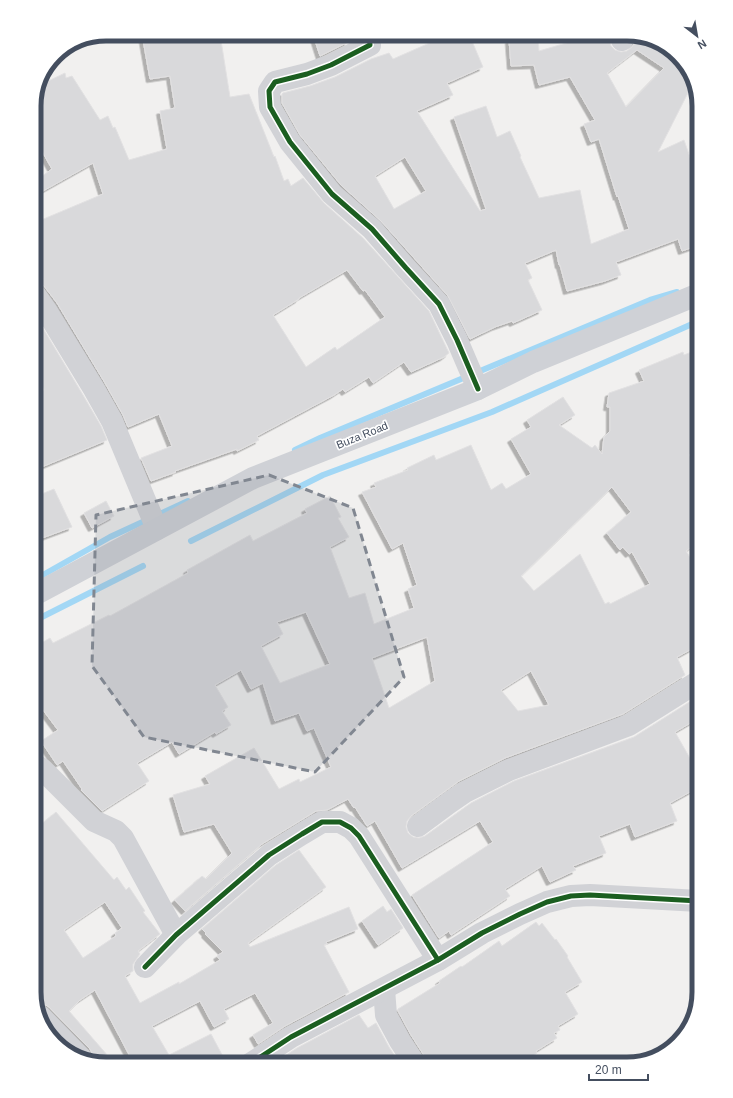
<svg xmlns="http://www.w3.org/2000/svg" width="733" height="1098" font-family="Helvetica,sans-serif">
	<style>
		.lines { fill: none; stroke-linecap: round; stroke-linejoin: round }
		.stream { stroke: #a2d7f5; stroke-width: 6 }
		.building { fill: #d9d9db; stroke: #e2e1e2; fill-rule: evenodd; filter: url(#shadow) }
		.minor { stroke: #d1d2d6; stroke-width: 22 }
		.secondary { stroke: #cfd1d6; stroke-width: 22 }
		.cycleway-casing { stroke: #fff; stroke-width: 8 }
		.cycleway { stroke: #1b5e20; stroke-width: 5 }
		.marked { fill: #818791; fill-opacity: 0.2; stroke: #818791; stroke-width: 3; stroke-dasharray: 8 5; stroke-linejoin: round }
		.labels { text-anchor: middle; stroke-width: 3.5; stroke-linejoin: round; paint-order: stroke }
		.street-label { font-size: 11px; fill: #444e5f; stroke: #fff }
		.rim { fill: none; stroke: #444e5f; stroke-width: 5 }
	</style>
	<defs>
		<filter id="shadow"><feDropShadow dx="-3.5" dy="3.5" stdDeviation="0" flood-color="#0004"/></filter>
	</defs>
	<rect width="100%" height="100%" fill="#f1f0ef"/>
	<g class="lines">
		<g class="stream">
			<path d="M295 450 320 438 650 300 677 292"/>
			<path d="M191 541 323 475 492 412 699 321"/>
			<path d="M34 580 110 537 188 501"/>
			<path d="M34 621 143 566"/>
		</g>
	</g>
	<g class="building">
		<path d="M142 34H220L230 97 249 94 274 157 275 156 284 181 288 179 291 186 303 178 324 203 363 238 429 311 449 353 444 357 411 372 404 362 373 383 369 377 345 392 343 389 334 395 257 436 259 440 237 451V449L175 471 176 472 151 481 141 458 172 446 159 414 128 427 123 415 105 383 57 303 44 286 39 282V281L43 279 34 263V223L103 194 93 163 34 196V182L52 169 34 137V102L42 84 65 73 66 78 72 76 100 120 108 116 113 128 115 127 129 160 167 149 160 111 175 108 170 76 150 79ZM347 270 363 291 365 290 385 317 337 350 335 347 306 367 273 315 299 299V298Z"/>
		<path d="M313 34H346L348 42 320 56Z"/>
		<path d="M450 34H469L483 67 447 83 453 95 417 111 480 211 486 209 454 117 486 106 497 137 510 131 521 156 520 157 539 198 580 190 591 244 629 229 618 196 617 197 599 139 591 142 584 124 595 120 570 77 539 85 534 65 511 66 509 40 538 37 539 51 573 41 580 34H611L610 40 611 46 615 50 621 52 627 51 632 47 636 41 638 36 663 44 689 70 693 83 658 152 684 140 699 183V245L682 251 678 239 616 262 621 275 605 281 567 291 560 265H559L556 250 525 263 532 278 528 280 542 310 513 323 512 321 495 327 470 339 448 296 381 221 341 185 300 135 282 103V94L283 93 310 86 335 77 371 59 389 53 393 59ZM637 50 664 68 626 107 607 73ZM405 157 426 191 394 209 375 176Z"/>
		<path d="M41 325 83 395 101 426 107 440 44 466 34 469V393L44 390 34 370V327Z"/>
		<path d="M699 349V448L689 455 699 467V541L686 551 699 571V645L677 657 685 675 623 714 505 758 459 781 411 816 407 821 406 827 408 833 413 837 419 838 425 836 471 803 514 781 634 737 699 696V718L675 732 691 760 699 756V787L670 803 677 821 635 837 630 824 599 836 606 853 573 866 576 870 550 882 542 866 505 889 510 896 451 935 449 931 439 938 412 895 493 842 480 821 402 868 375 821 367 826 355 807 354 808 348 799 327 810 316 811 262 844 185 911 175 900 202 876 206 879 232 853 214 824 184 832 173 795 210 784 205 776 254 748 279 789 299 779 300 782 331 767 314 728 307 731 299 713 275 721 263 683 251 689 241 670 215 685 228 707 222 711 231 725 216 734 215 732 179 754 172 742 137 763 149 781 102 811 81 790 82 789 63 761 57 765 41 741 58 730 34 698V647L50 638 53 643 109 615 110 616 188 573 187 570 250 535 253 541 307 513 305 509 330 496 341 517 338 518 349 537 330 547 349 598 365 593 374 624 414 608 408 589 417 585 403 543 392 549 362 492 376 487 374 483 408 470 407 468 434 455 436 460 471 445 491 490 502 483 506 489 531 474 511 439 531 427 527 420 563 397 575 415 559 425 592 448 595 445 602 454 604 437 610 431V407H607L609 393 644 381 639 370 683 352 684 355ZM612 487 631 512 607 533 620 550 623 547 629 554 632 552 650 584 610 604 609 602 605 604 580 554 534 591 521 576ZM306 612 330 664 280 683 261 646 283 634 277 622ZM427 637 435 681 389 708 372 658ZM531 671 549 705 518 711 501 690Z"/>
		<path d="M54 489 72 527 34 541V497Z"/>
		<path d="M106 501 114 516 92 528 84 513Z"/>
		<path d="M56 812 114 880 117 877 126 890 129 887 145 911 143 912 160 934 138 951 140 954 133 964V971L125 976 140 1003 179 982V984L220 960 217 956 223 952 205 934 206 933 202 929 276 865 299 850 326 887 248 943 250 947 349 907 358 929 326 942 327 944 324 945 349 992 285 1026 258 1044 253 1035 273 1023 255 993 224 1009 229 1019 214 1027 200 1001 152 1026 169 1055 211 1034 227 1064H134L95 990 80 1000 69 1011 115 1064H102L93 1061V1055L90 1049 49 1007 44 1004H37L34 992V830ZM105 902 122 928 115 933 116 936 83 958 64 930Z"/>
		<path d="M383 906 387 912 391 909 403 928 378 945 362 921Z"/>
		<path d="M536 922 539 926 542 923 555 940 556 939 568 956 567 957 582 982 565 992 578 1014 558 1026 560 1030 554 1033 557 1038 536 1051 537 1053 522 1064H427L425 1057 411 1035 398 1011V1009L440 983 439 981 461 966 462 967 499 941 502 946Z"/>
		<path d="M359 1015 368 1028 376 1023 389 1047 400 1064H273L297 1048Z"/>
	</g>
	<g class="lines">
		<g class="minor">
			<path d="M369 34 370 45 331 65 307 74 275 82 269 91 270 107 290 142 332 194 372 229 406 268 439 304 457 340 478 389"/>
			<path d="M622 40 626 34"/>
			<path d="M34 293 46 310 94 389 112 421 157 529"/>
			<path d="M34 764 43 770 94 821 116 831 123 838 176 935"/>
			<path d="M418 826 449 803 465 792 509 770 629 725 699 681"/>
			<path d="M145 967 176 935 269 855 302 834 322 822H340L351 828 359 836 438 960"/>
			<path d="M384 989 386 1015 400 1041 415 1064"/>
			<path d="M40 1016 81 1058"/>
			<path d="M250 1064 291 1037 438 960 482 933 520 914 547 902 571 896 590 895 699 901"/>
		</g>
		<path class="secondary" d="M34 595 253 478 478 389 533 362 699 294"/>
		<g class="cycleway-casing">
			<g id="cycleway">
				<path d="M369 34 370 45 331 65 307 74 275 82 269 91 270 107 290 142 332 194 372 229 406 268 439 304 457 340 478 389"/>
				<path d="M145 967 176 935 269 855 302 834 322 822H340L351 828 359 836 438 960"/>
				<path d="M250 1064 291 1037 438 960 482 933 520 914 547 902 571 896 590 895 699 901"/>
			</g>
		</g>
		<use href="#cycleway" class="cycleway"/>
	</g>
	<path class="marked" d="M269 475 353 508 404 677 315 772 144 737 92 666 96 515Z"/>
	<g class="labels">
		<g class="street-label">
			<text transform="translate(362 435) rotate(-22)" y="4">Buza Road</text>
		</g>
	</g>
	<path d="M0 0H733V1098H0ZM106 41H627A65 65 0 0 1 692 106V992A65 65 0 0 1 627 1057H106A65 65 0 0 1 41 992V106A65 65 0 0 1 106 41Z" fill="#fff" fill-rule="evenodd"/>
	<path class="rim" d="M106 41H627A65 65 0 0 1 692 106V992A65 65 0 0 1 627 1057H106A65 65 0 0 1 41 992V106A65 65 0 0 1 106 41Z"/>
	<g transform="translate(697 36) rotate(149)" stroke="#ffffff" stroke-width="3" paint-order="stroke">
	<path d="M0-3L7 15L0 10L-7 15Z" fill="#444e5f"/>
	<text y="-6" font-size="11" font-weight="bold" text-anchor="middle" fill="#444e5f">N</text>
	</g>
	<path d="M589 1074v6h59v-6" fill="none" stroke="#444e5f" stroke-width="2"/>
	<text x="595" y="1074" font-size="12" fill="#444e5f" stroke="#ffffff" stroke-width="3" paint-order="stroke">20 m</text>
</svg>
